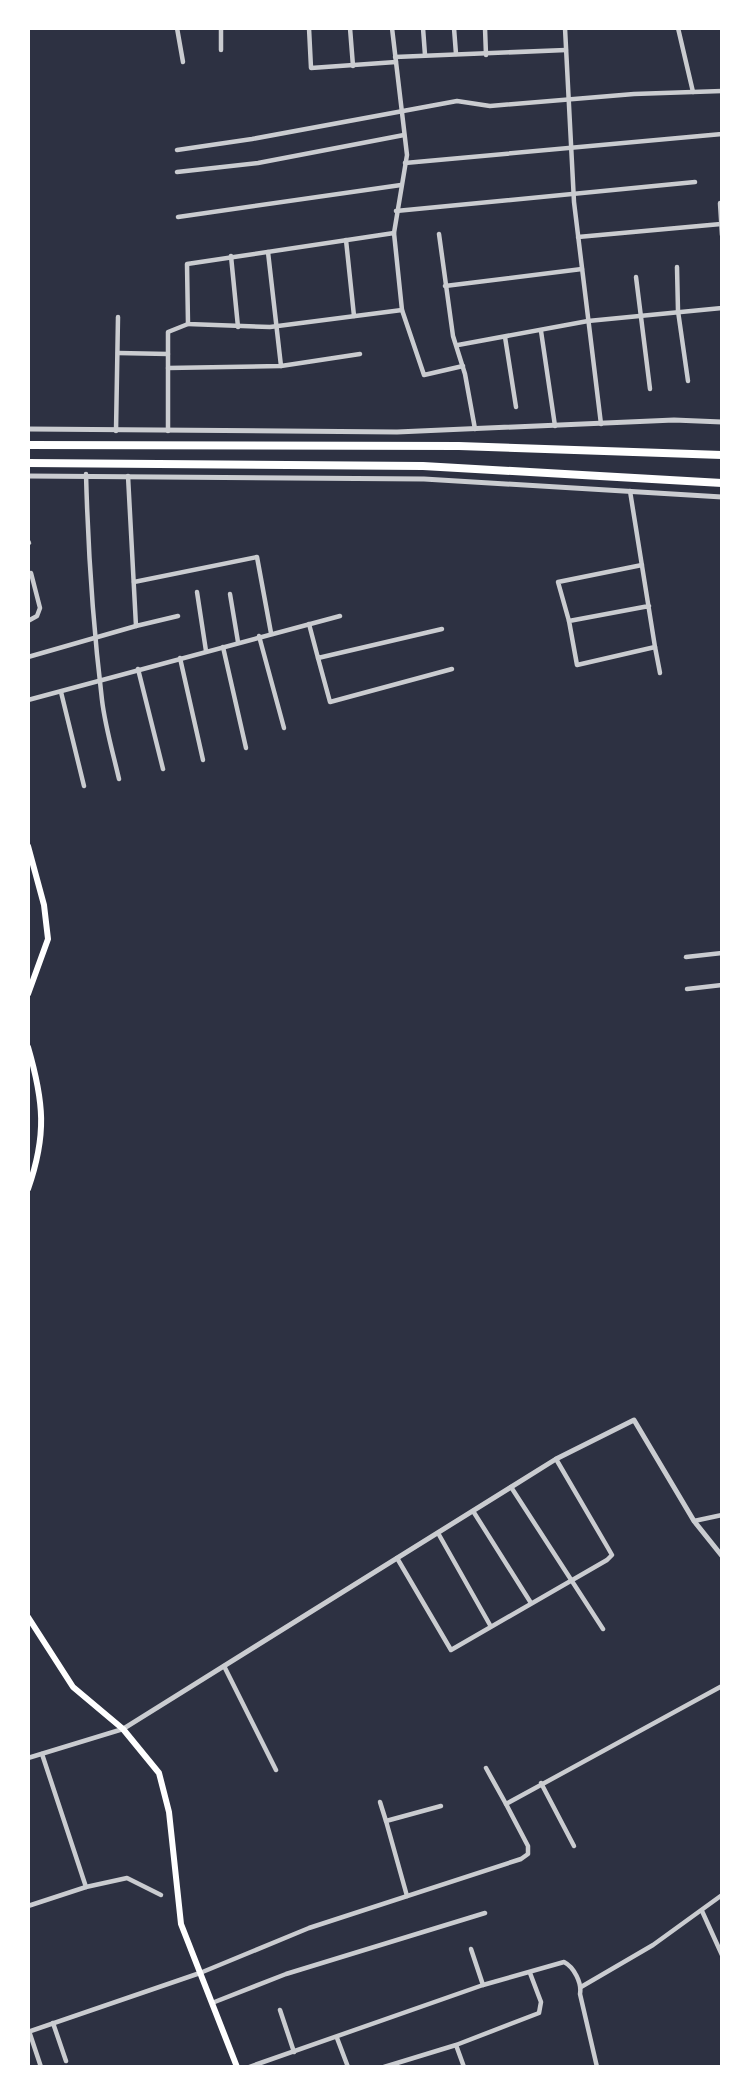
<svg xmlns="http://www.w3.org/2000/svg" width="750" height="2095" font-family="Cabin,sans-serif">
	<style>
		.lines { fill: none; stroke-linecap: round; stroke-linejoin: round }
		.minor { stroke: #caccd0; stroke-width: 4.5 }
		.tertiary { stroke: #caccd0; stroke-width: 5 }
		.secondary { stroke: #fff; stroke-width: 6 }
		.motorway { stroke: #fff; stroke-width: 8 }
	</style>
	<rect width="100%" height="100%" fill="#2d3142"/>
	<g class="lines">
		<g class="minor">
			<path d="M177 28 183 62"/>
			<path d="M221 28V50"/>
			<path d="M309 28 311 68 396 62"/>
			<path d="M350 28 353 66"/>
			<path d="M392 28 407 155 394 233 402 310 424 375 463 366"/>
			<path d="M423 28 425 55"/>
			<path d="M454 28 456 54"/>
			<path d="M485 28 486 55"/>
			<path d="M565 28 574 202 601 424"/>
			<path d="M678 28 693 92"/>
			<path d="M395 57 566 50"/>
			<path d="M177 150 252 139 457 101 490 106 634 94 722 91"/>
			<path d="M405 163 722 134"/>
			<path d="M177 172 258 163 404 135"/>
			<path d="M720 203 722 235"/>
			<path d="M396 211 695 182"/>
			<path d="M178 217 401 185"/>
			<path d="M394 233 187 264 188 324 270 327 402 310"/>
			<path d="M439 234 453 336 465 374 475 429"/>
			<path d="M578 237 721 224"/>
			<path d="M346 240 354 316"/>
			<path d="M268 252 281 366"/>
			<path d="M231 256 238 327"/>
			<path d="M677 267 678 311 688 381"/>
			<path d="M636 277 650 389"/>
			<path d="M445 286 582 269"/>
			<path d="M541 331 555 426"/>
			<path d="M505 337 516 407"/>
			<path d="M458 345 588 321 722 308"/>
			<path d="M118 353 168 354"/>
			<path d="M168 368V332L188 324"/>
			<path d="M116 431 118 317"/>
			<path d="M168 431V368L281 366 360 354"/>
			<path d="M86 474C88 550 93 625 102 700 105 726 113 753 119 779"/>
			<path d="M128 476 136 626 178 616"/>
			<path d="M630 491 655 647 577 665 569 621 649 606"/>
			<path d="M28 541 29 543"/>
			<path d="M134 582 257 557 271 633"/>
			<path d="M197 592 206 651"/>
			<path d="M230 594 238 642"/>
			<path d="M28 621 37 616 40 608 31 573"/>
			<path d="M569 621 558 582 642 565"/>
			<path d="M309 624 318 658 442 629"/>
			<path d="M259 636 284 728"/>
			<path d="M223 647 246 748"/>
			<path d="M655 647 660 673"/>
			<path d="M28 657 136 626"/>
			<path d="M180 658 203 760"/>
			<path d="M318 658 330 702 452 669"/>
			<path d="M138 669 163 769"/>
			<path d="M61 692 84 786"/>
			<path d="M28 700 340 616"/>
			<path d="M686 957 722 953"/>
			<path d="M687 989 722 985"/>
			<path d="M511 1487 603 1629"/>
			<path d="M473 1511 531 1603"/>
			<path d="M694 1521 722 1515"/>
			<path d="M438 1533 490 1625"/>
			<path d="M397 1558 451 1650 607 1560 612 1555 608 1548 556 1459"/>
			<path d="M224 1666 276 1770"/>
			<path d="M42 1754 86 1887"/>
			<path d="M28 1758 123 1729"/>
			<path d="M486 1768 506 1804"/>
			<path d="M541 1783 574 1846"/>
			<path d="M380 1802 386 1821"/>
			<path d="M407 1896 386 1821 441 1806"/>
			<path d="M28 1906 86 1887 127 1878 161 1895"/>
			<path d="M702 1911 722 1955"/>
			<path d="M471 1949 483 1985"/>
			<path d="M581 1987 653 1945 722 1895"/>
			<path d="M212 2003 286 1974 485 1913"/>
			<path d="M280 2010 294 2052"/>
			<path d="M53 2023 66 2061"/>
			<path d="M29 2031 41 2067"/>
			<path d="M28 2032 200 1973 309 1928 521 1859 528 1854V1846L506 1804 722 1686"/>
			<path d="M337 2038 348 2067"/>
			<path d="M456 2045 464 2067"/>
			<path d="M249 2067 483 1985 564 1962C574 1967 582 1983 580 1994L597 2067"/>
			<path d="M384 2067 456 2045 539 2013 541 2002 530 1973"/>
		</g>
		<g class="tertiary">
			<path d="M28 429 397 432 674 420 722 422"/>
			<path d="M28 476 424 479 722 497"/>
			<path d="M123 1729 556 1459 634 1420 694 1521 722 1556"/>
		</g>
		<g class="secondary">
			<path d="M28 846 44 905 48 939 28 994"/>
			<path d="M28 1047C44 1102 47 1135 28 1189"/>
			<path d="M28 1617 73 1687 123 1729 159 1773 169 1812 181 1924 237 2067"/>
		</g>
		<g class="motorway">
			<path d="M28 445 459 446 722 455"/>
			<path d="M28 463 423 466 722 483"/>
		</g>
	</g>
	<rect width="750" height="2095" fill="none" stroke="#ffffff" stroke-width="60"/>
</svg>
